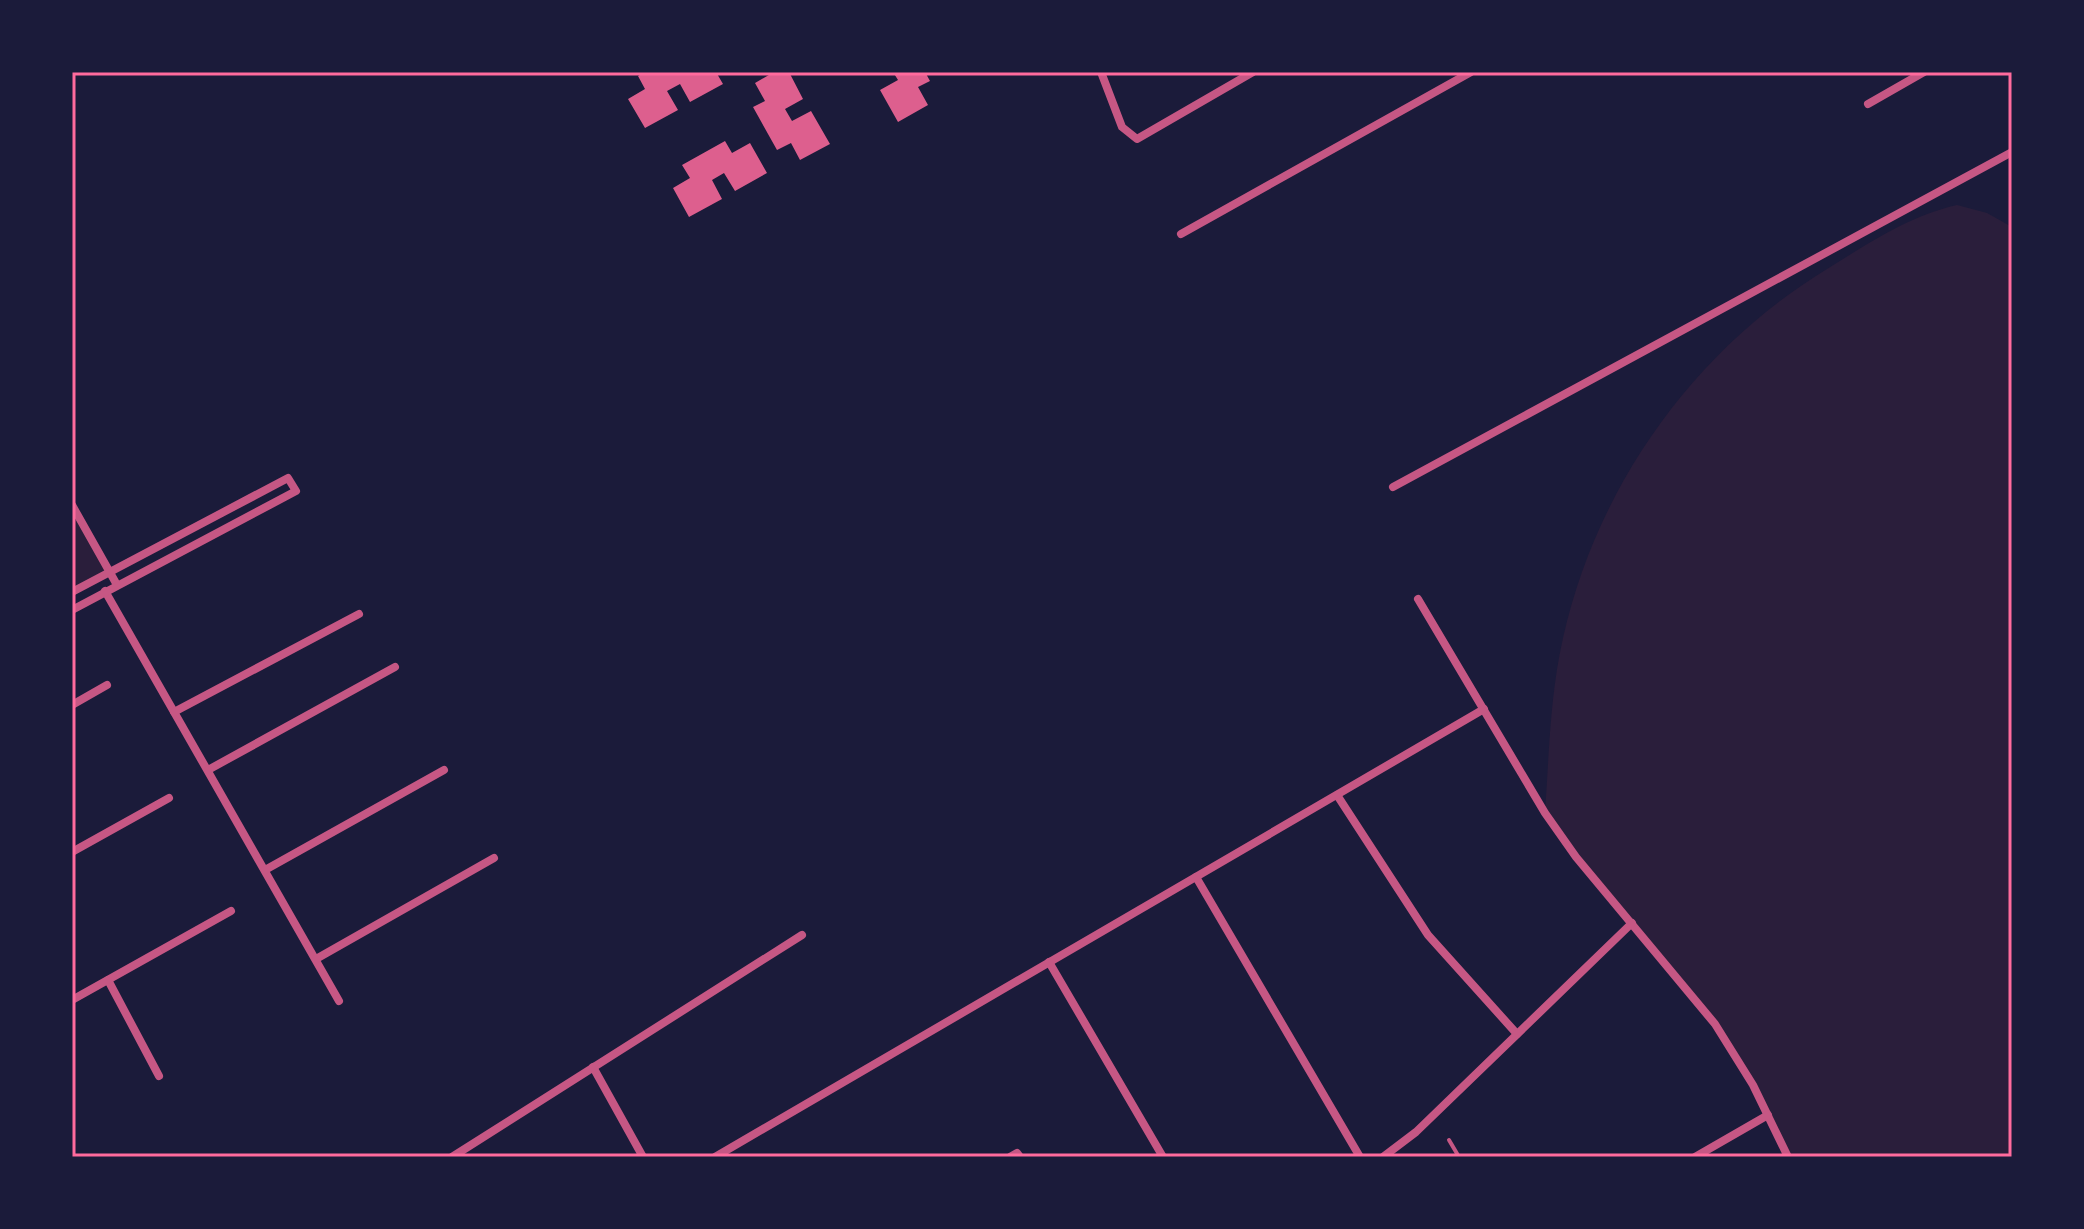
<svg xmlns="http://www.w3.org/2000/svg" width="2084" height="1229" font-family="Montserrat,sans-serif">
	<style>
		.green { fill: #2a1e3b }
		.building { fill: #dd5f8e }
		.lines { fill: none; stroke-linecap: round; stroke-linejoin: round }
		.service { stroke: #c65784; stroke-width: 4 }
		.minor { stroke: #c65784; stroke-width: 8 }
		.neatline { fill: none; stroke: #ff6b9d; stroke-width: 3 }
	</style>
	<rect width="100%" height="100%" fill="#1b1b3a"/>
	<g class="green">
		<path d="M1957 205 1987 213 2012 227V1157H1788L1733 1050 1545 813C1549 755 1550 695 1563 638 1597 486 1694 350 1827 269 1869 243 1909 216 1957 205Z"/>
		<path d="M72 505 110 572 72 592Z"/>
	</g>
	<g class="building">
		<path d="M645 72H716L723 84 690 102 680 84 667 91 678 110 645 128 628 99 645 89 638 76Z"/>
		<path d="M774 72H789L803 99 785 109 792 121 811 111 830 144 800 160 791 143 777 150 753 107 765 101 755 83Z"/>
		<path d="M893 72H925L930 81 918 87 928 105 898 122 880 90 898 80Z"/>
		<path d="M725 141 732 153 750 143 767 173 735 191 724 173 712 180 722 199 689 217 673 188 690 178 682 165Z"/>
	</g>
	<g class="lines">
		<path class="service" d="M1449 1140 1459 1157"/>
		<g class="minor">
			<path d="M1101 72 1122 127 1137 139 1253 72"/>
			<path d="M1868 104 1924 72"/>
			<path d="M1181 234 1471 72"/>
			<path d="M1393 487 2012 152"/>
			<path d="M72 505 117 585"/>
			<path d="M105 591 339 1001"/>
			<path d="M72 592 288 478 296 491 72 610"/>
			<path d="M1418 599 1545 813 1576 857 1715 1024 1753 1085 1788 1157"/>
			<path d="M72 705 107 685"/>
			<path d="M174 712 359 614"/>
			<path d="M208 770 395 667"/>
			<path d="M1337 795 1428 935 1517 1034"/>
			<path d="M72 852 169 798"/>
			<path d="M265 870 444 770"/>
			<path d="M1196 877 1360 1157"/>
			<path d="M316 959 494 858"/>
			<path d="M1049 962 1163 1157"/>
			<path d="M108 980 159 1076"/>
			<path d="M72 1000 231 911"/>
			<path d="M593 1067 643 1157"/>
			<path d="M452 1157 802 935"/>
			<path d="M715 1157 1484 709"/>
			<path d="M1010 1157 1017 1153 1020 1157"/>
			<path d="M1383 1157 1416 1132 1632 923"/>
			<path d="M1695 1157 1768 1115"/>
		</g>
	</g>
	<rect width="2084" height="1229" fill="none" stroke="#1b1b3a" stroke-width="148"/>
	<rect x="74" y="74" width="1936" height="1081" class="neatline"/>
</svg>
